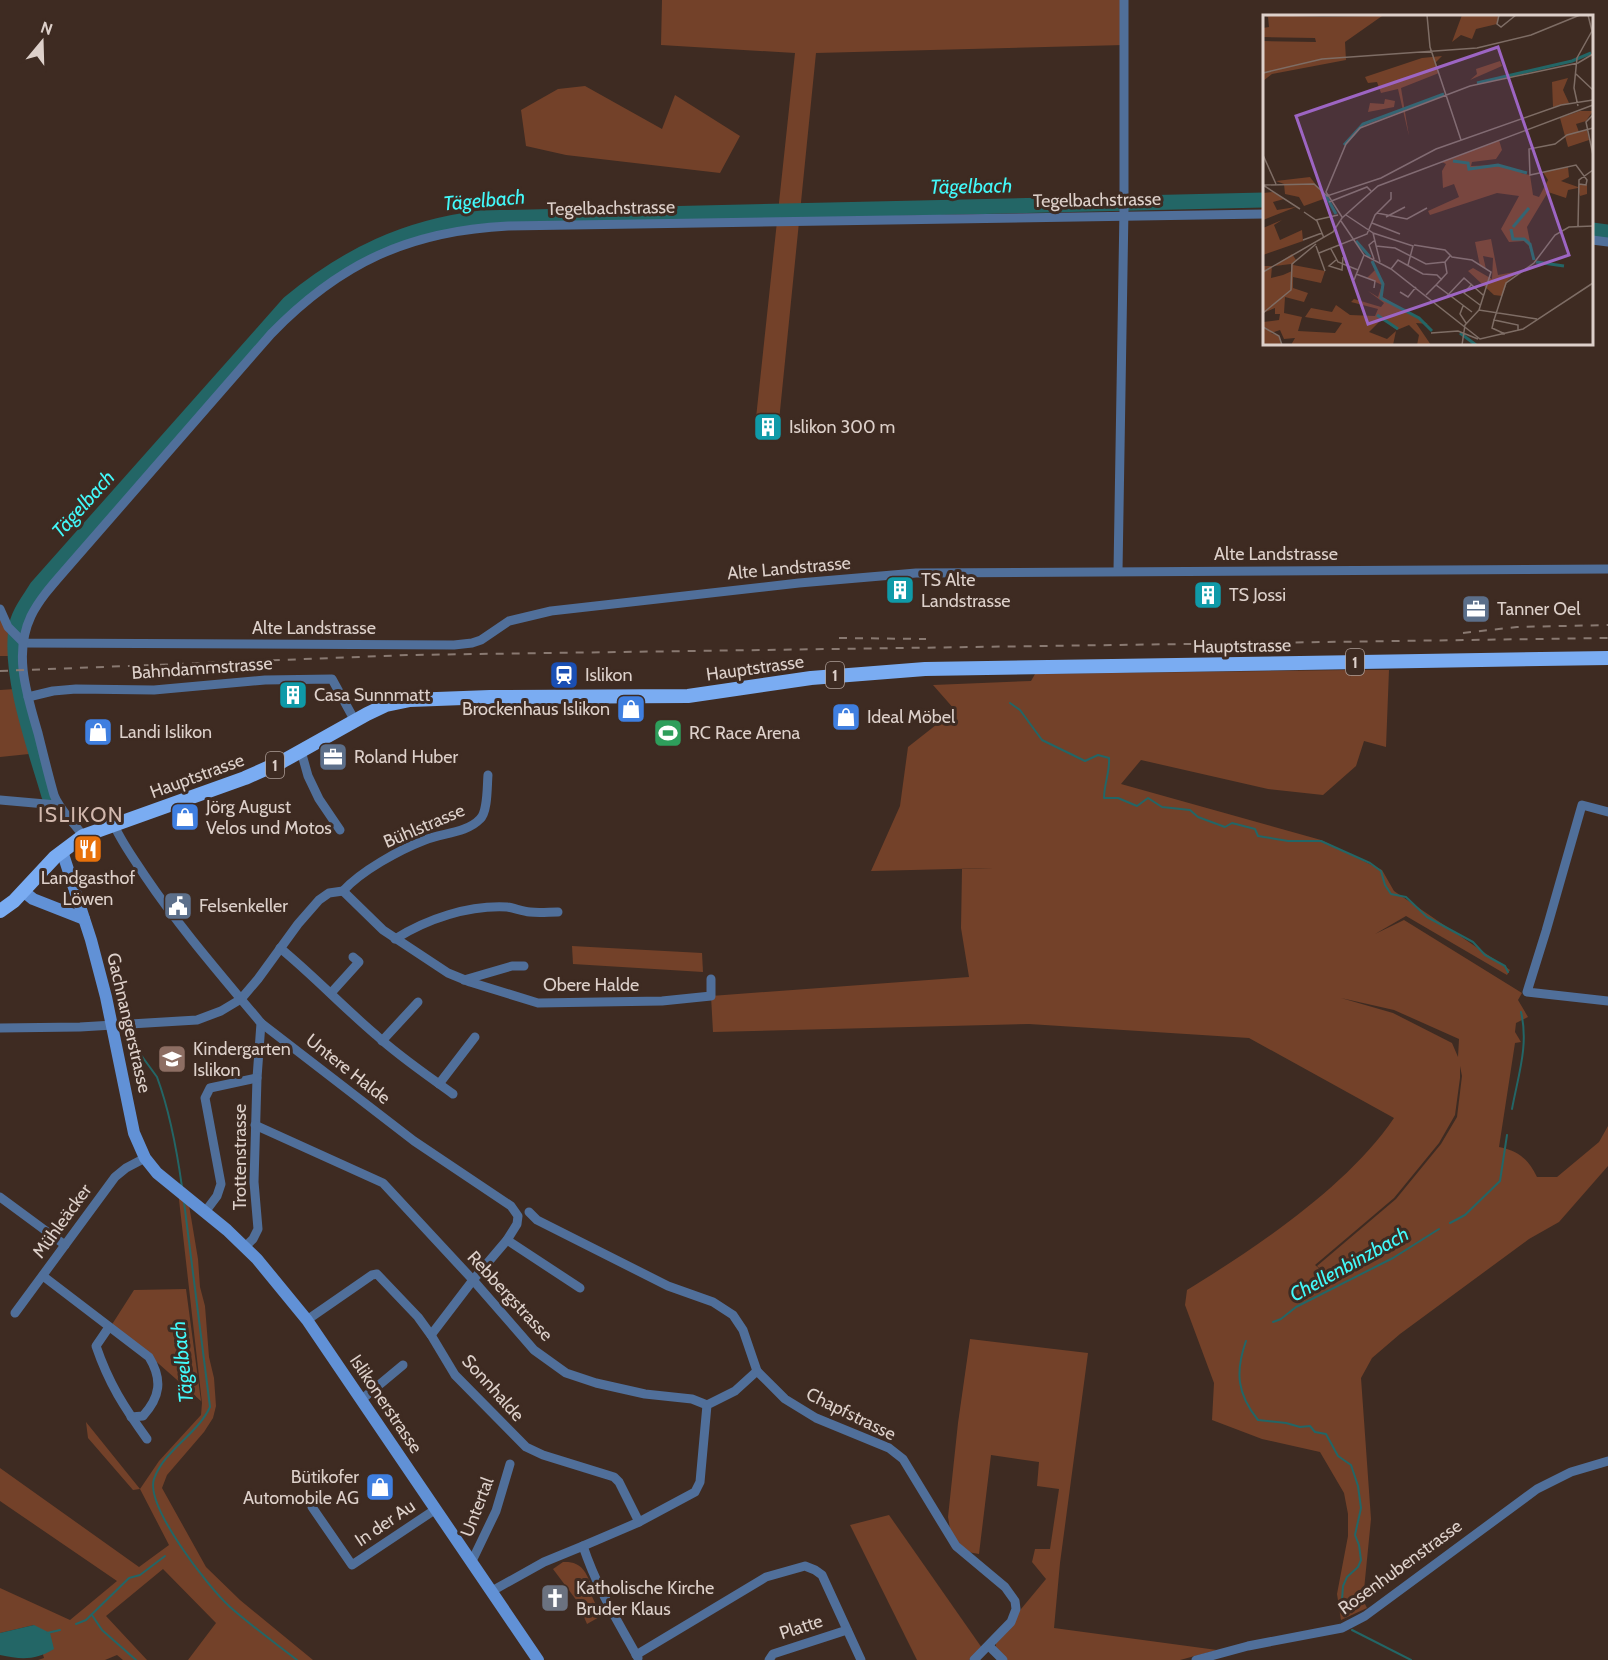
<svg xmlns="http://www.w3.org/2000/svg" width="1608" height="1660" font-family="Cabin,sans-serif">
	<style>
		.green { fill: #734129; fill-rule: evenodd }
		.water { fill: #236666 }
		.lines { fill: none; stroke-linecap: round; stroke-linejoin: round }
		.stream { stroke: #236666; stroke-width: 2 }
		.river { stroke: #236666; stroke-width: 15 }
		.street { stroke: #506f9a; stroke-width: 9 }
		.secondary { stroke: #6191d6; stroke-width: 12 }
		.primary { stroke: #7aacf2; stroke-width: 14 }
		.rail { stroke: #897971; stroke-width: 2; stroke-dasharray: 8 8; stroke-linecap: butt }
		.labels { text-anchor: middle; stroke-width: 6; stroke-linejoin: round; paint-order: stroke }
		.shield { fill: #3e2b22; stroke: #ad9e98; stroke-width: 1.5 }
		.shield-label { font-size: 16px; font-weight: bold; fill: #ddd0ca }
		.street-label { font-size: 18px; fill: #ddd0ca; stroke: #3e2b22 }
		.poi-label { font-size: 18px; fill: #ddd0ca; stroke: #3e2b22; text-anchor: start }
		.water-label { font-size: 20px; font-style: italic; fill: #42f9fa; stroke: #3e2b22 }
		.quarter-label { font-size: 21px; letter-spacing: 1.5px; fill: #d2b8ad; stroke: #3e2b22 }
		.inset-river { fill: none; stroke: #236666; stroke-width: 3 }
		.inset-road { fill: none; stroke: #7e6d65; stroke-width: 1.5 }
		.view { fill: #9d65c3; fill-opacity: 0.15; stroke: #9d65c3; stroke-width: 3 }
		.inset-edge { fill: none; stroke: #ddd0ca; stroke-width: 3 }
	</style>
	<rect width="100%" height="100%" fill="#3e2b22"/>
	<g class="green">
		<path d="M662 0H1124V45L816 53 779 421 756 418 795 53 661 45Z"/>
		<path d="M585 86 662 129 675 95 740 136 720 173 566 155 526 146 521 110 558 89Z"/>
		<path d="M0 617 7 632 13 639V656H0Z"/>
		<path d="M1349 670 1351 678 1350 670H1389L1386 747 1364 741 1356 766 1323 795 1268 789 1141 760 1121 784 1321 840 1382 870 1394 891 1510 970 1507 975 1406 916 1375 934 1404 920 1522 993 1518 1000 1528 1017 1516 1023 1515 1032 1521 1042 1515 1043 1499 1147C1519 1151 1528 1159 1537 1177H1557L1599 1142 1608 1126V1166L1559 1222 1529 1239 1400 1334 1372 1358 1361 1378 1371 1519 1363 1600 1367 1608 1341 1620 1337 1594 1348 1536V1514L1344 1493 1320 1452 1262 1439 1212 1420 1214 1383 1185 1305 1187 1290C1257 1247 1348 1186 1394 1118L1249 1038 1029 1024 713 1032 711 996 969 977 961 928 962 869 993 868 871 871 900 806 908 747 955 710 933 685 1031 681 1035 674ZM1341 998 1394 1010 1459 1039 1458 1057 1452 1043 1393 1013ZM1460 1066 1462 1076 1457 1117 1441 1144 1396 1199 1317 1266 1330 1277 1315 1265 1394 1198 1439 1143 1455 1115 1460 1078Z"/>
		<path d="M15 689 29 754 0 757V690Z"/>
		<path d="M572 946 702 953 703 972 573 964Z"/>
		<path d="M178 1191 188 1199 198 1259 200 1287 205 1306 209 1357 214 1378 216 1406 213 1418 204 1432 167 1475 162 1488 206 1567 240 1600 313 1660H188L216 1623 163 1569 106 1616 147 1660H123L117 1655 105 1660H38L44 1658 34 1625 0 1633V1588L70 1620 117 1581 0 1501V1468L139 1567 169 1545 140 1489 133 1490 88 1438 86 1422 140 1489 159 1461 201 1415 202 1403Z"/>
		<path d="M186 1289 201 1401 151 1357 111 1326 134 1290Z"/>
		<path d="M970 1339 1088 1353 1060 1563 1054 1628 1217 1650 1180 1660H1006L996 1649V1639L1046 1579 1032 1562 1035 1549H1050L1059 1489 1037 1486 1039 1462 991 1455 979 1554 968 1552 951 1535 948 1517 958 1423Z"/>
		<path d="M889 1515 982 1648 969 1660H917L850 1525Z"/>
		<path d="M563 1562C582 1561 586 1572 592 1587L589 1590 601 1616 587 1624 577 1601 553 1569Z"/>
	</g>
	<path class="water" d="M34 1625 50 1633 54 1649C36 1660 22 1660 0 1655V1633Z"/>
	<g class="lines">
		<g class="stream">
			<path d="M1010 703 1020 710 1042 740 1085 761 1098 755 1109 758C1110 772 1104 784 1104 798H1118L1137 806 1148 798 1162 807 1190 810 1198 817 1225 827 1232 823 1255 829 1258 836 1288 841H1321L1370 863 1381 871 1385 885 1391 894 1406 897 1427 917 1473 942 1485 955 1505 966 1508 972"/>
			<path d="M125 1033 157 1077C170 1112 177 1151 182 1187"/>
			<path d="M1512 1109C1518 1076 1529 1045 1521 1012"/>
			<path d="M184 1202 210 1407C197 1435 164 1450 154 1479 145 1506 208 1587 229 1606 250 1625 274 1642 297 1660"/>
			<path d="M1450 1223 1465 1215 1500 1181 1507 1135"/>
			<path d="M1273 1322 1281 1319 1296 1307 1393 1258 1439 1229"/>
			<path d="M1246 1341C1235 1372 1237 1394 1258 1420L1286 1423 1300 1427 1310 1426 1315 1432 1326 1434 1338 1456 1351 1465 1358 1486 1361 1508 1355 1535 1359 1545 1361 1560 1358 1567 1347 1577 1343 1586 1342 1600 1345 1612"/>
			<path d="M92 1615 102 1630 136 1660"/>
			<path d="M76 1624 86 1620 129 1578 140 1575 165 1556"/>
			<path d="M1352 1630 1411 1660"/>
			<path d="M47 1633 60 1630"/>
		</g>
		<g class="river">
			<path d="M1592 230 1608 232"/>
			<path d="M49 796C35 748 9 678 16 628 18 613 29 600 37 587L289 303C347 255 406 227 481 218L1264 200"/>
		</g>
		<g class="street">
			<path d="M1592 240 1608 242"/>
			<path d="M1118 571 1124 209V0"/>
			<path d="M0 609 8 627 24 643 454 645 472 643 481 640 509 621 551 611 799 583 916 573 1608 569"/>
			<path d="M28 697 53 691 76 689 154 690 265 680 332 679 355 721"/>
			<path d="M301 751 308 776 319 799 340 830"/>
			<path d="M0 800 57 805"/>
			<path d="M1608 812 1582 805 1546 931 1527 992 1608 1001"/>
			<path d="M114 825C122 843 134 859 145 876 180 928 221 975 261 1023L257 1078 254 1182 258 1229 253 1239 245 1247"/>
			<path d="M83 836C74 822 60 811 54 795 48 774 43 753 38 733 27 695 13 654 31 616 40 598 54 583 67 568L271 334C340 263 409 231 508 226L1264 214"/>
			<path d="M343 891 383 930 448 973 470 982 538 1003 662 1001 711 996V979"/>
			<path d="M343 891C361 871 399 850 425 840 442 833 467 833 480 819 488 812 487 785 488 775"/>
			<path d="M395 939C427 919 468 905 507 907 514 908 522 911 530 912 539 913 549 912 558 912"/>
			<path d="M280 948C314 976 343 1007 376 1035 400 1057 427 1075 453 1094"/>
			<path d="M464 980 512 966H524"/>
			<path d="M331 993 359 962 353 957"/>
			<path d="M261 1023 414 1141 511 1206 518 1216 517 1224 507 1240 473 1280 431 1335"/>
			<path d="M0 1028 80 1027 197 1020 221 1011 241 999 258 979 298 924 319 900 329 893 343 891"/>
			<path d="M382 1041 418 1002"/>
			<path d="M439 1084 475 1037"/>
			<path d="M255 1125 383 1183 473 1280 534 1350 566 1373 596 1383 645 1394 692 1399 707 1405"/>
			<path d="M0 1197 65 1245"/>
			<path d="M205 1212 217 1196 221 1184 205 1098 210 1088 257 1078"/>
			<path d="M529 1212 537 1220 668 1286 713 1302 733 1315 743 1330 757 1371 785 1399 816 1418 889 1448 903 1459 956 1546 1005 1587 1015 1601 1016 1609 1011 1622 974 1660"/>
			<path d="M507 1240 580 1288"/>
			<path d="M43 1276 149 1357C163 1380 160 1397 143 1416L131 1417"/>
			<path d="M15 1313 115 1177 126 1168 145 1158"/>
			<path d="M307 1320 372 1275 377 1274 418 1317 431 1335 455 1375 526 1447 543 1455 614 1477 619 1482 639 1522"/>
			<path d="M109 1327 96 1346C109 1384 124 1407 147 1439"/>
			<path d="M361 1400 403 1365"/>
			<path d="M312 1507 352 1565 436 1509"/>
			<path d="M583 1546 639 1522 695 1492 700 1482 707 1405 735 1391 757 1371"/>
			<path d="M472 1561 496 1511 510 1464"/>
			<path d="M492 1591 544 1562 583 1546C597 1588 617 1620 638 1658"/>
			<path d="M989 1646 1003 1660"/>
			<path d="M636 1655 766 1577 805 1566 815 1570 822 1575 861 1660"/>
			<path d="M769 1660 773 1654 847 1630"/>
			<path d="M1196 1660 1248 1646 1342 1628 1365 1616 1537 1489 1571 1472 1608 1461"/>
		</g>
		<g class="secondary">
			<path d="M62 851 91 940 106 997 134 1133 145 1158 157 1173 227 1230 257 1259 307 1320 538 1660"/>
			<path d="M23 891 33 899 84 919"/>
		</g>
		<path class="primary" d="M0 911 14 901 55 857 83 836 245 778 283 761 367 714 386 705 410 700 490 697 688 696 811 678 925 669 1608 658"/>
		<g class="rail">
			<path d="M1463 633 1517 627 1608 625"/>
			<path d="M839 638 926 639"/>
			<path d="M0 671 408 655 1608 638"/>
		</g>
	</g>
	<defs>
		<g id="building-square" transform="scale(1.5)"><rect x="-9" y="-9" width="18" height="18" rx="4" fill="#0f9aa8" stroke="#3e2b22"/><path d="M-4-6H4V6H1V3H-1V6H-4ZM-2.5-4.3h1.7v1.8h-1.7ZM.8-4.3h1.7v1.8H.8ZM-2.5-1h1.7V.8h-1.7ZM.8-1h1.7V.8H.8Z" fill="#fff"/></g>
		<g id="office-square" transform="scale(1.5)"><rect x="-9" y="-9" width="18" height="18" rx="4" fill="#5c6f8a" stroke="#3e2b22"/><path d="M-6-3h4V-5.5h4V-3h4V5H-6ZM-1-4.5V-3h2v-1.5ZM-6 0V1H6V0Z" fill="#fff"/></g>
		<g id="station-square" transform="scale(1.5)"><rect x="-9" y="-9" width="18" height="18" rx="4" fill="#1a4fb4" stroke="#3e2b22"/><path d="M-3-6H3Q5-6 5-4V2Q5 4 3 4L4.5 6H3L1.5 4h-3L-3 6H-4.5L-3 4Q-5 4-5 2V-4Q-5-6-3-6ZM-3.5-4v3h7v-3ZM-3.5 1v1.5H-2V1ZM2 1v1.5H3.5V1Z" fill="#fff"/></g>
		<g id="shop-square" transform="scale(1.5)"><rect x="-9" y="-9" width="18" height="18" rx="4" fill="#3f7fe0" stroke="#3e2b22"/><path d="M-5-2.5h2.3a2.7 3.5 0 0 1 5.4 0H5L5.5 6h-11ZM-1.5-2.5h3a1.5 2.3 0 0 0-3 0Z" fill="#fff"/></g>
		<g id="stadium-square" transform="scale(1.5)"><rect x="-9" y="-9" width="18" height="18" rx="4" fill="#2e9e5b" stroke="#3e2b22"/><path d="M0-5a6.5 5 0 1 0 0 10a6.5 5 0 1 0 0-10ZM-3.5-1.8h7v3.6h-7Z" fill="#fff"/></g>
		<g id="restaurant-square" transform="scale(1.5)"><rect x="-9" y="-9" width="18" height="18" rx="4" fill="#e8710a" stroke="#3e2b22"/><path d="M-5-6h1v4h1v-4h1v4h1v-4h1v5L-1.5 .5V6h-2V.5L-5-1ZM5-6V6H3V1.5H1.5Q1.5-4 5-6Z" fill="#fff"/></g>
		<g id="civic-square" transform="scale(1.5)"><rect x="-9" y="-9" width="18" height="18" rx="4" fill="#5c6f8a" stroke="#3e2b22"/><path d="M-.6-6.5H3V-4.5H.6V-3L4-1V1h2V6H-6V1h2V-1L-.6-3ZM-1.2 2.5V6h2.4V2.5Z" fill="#fff"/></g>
		<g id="school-square" transform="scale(1.5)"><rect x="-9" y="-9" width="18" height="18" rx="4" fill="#8d6e63" stroke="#3e2b22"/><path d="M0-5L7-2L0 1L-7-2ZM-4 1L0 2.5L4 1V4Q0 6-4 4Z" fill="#fff"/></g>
		<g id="church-square" transform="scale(1.5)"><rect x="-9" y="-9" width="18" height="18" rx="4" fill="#6b7280" stroke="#3e2b22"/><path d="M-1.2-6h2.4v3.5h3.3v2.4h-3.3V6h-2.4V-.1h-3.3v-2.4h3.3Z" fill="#fff"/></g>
	</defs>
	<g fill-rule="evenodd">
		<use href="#building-square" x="768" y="427"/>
		<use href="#building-square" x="900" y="590"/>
		<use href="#building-square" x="1208" y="595"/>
		<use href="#office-square" x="1476" y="609"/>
		<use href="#station-square" x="564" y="675"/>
		<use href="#building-square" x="293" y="695"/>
		<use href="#shop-square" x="631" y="709"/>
		<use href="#shop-square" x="846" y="717"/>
		<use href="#shop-square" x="98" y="732"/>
		<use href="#stadium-square" x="668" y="733"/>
		<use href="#office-square" x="333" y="757"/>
		<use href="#shop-square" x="185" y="817"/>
		<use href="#restaurant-square" x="88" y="849"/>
		<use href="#civic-square" x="178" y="906"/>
		<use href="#school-square" x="172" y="1059"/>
		<use href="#shop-square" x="380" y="1487"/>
		<use href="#church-square" x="555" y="1598"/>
	</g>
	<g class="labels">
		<g class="shield">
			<rect x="1346" y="649" width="18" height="26" rx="4.5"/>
			<rect x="826" y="662" width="18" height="26" rx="4.5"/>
			<rect x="266" y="752" width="18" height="26" rx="4.5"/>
		</g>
		<g class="shield-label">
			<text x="1355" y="668">1</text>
			<text x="835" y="681">1</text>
			<text x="275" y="771">1</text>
		</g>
		<g class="street-label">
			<text transform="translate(1097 200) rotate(-1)" y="6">Tegelbachstrasse</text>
			<text transform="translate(611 208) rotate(-1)" y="6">Tegelbachstrasse</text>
			<text x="1276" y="560">Alte Landstrasse</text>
			<text transform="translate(789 568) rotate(-5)" y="6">Alte Landstrasse</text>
			<text x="314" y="634">Alte Landstrasse</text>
			<text transform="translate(1242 646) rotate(-1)" y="6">Hauptstrasse</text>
			<text transform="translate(202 668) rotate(-4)" y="6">Bahndammstrasse</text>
			<text transform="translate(755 668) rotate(-8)" y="6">Hauptstrasse</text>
			<text transform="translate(197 776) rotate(-20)" y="6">Hauptstrasse</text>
			<text transform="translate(424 826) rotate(-23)" y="6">Bühlstrasse</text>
			<text x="591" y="991">Obere Halde</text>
			<text transform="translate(129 1023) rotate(77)" y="6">Gachnangerstrasse</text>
			<text transform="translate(348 1069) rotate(38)" y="6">Untere Halde</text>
			<text transform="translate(240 1157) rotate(-90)" y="6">Trottenstrasse</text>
			<text transform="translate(62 1221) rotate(-54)" y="6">Mühleäcker</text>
			<text transform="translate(510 1296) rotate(47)" y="6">Rebbergstrasse</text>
			<text transform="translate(493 1388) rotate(48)" y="6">Sonnhalde</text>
			<text transform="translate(386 1404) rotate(56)" y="6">Islikonerstrasse</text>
			<text transform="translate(851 1414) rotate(26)" y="6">Chapfstrasse</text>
			<text transform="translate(477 1507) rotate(-69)" y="6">Untertal</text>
			<text transform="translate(385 1523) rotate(-34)" y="6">In der Au</text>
			<text transform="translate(1400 1567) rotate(-36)" y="6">Rosenhubenstrasse</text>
			<text transform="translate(801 1627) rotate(-18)" y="6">Platte</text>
		</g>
		<g class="poi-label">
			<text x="789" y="433">Islikon 300 m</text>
			<text x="921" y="586">TS Alte<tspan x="921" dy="21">Landstrasse</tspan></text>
			<text x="1229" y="601">TS Jossi</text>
			<text x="1497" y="615">Tanner Oel</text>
			<text x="585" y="681">Islikon</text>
			<text x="314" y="701">Casa Sunnmatt</text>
			<text x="610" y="715" text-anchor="end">Brockenhaus Islikon</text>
			<text x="867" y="723">Ideal Möbel</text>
			<text x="119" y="738">Landi Islikon</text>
			<text x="689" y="739">RC Race Arena</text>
			<text x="354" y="763">Roland Huber</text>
			<text x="206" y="813">Jörg August<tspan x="206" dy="21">Velos und Motos</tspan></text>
			<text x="88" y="884" text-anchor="middle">Landgasthof<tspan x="88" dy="21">Löwen</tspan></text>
			<text x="199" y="912">Felsenkeller</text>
			<text x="193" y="1055">Kindergarten<tspan x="193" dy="21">Islikon</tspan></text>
			<text x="359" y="1483" text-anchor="end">Bütikofer<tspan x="359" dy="21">Automobile AG</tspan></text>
			<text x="576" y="1594">Katholische Kirche<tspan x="576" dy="21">Bruder Klaus</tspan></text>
		</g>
		<g class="water-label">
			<text transform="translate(971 186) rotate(-1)" y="7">Tägelbach</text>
			<text transform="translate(484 200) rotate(-5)" y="7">Tägelbach</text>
			<text transform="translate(83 504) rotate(-48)" y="7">Tägelbach</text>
			<text transform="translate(1349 1264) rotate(-29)" y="7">Chellenbinzbach</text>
			<text transform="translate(182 1362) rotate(-96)" y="7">Tägelbach</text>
		</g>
		<g class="quarter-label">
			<text x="81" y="822">ISLIKON</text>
		</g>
	</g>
	<g transform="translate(1263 15)">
		<rect width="330" height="330" fill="#3e2b22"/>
		<path d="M0 0 60 2 119 1 82 27 83 45 9 59 0 66V26L53 27 52 23 0 22V13L6 12 5 2ZM199 0H236L234 9 213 14 209 24 198 20 189 27ZM179 41 172 48 176 58 138 73 146 121 135 74 118 78 114 67 105 68 102 62 159 43ZM237 46 239 51 207 65 214 59 213 54ZM305 63 300 75 306 88 290 92 289 67ZM122 84 132 86 131 92 105 97 107 88 121 89ZM317 96H330L323 106 313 109 316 117 324 115 326 125 305 132 297 103ZM236 125 239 135 233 144 209 147 208 151 235 150 264 158H258L267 160 270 180 276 182 285 165 280 157 305 152 306 162 298 166 315 172 316 169 324 170V179L317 181 315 173 305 175 303 183 285 177 264 212 271 247 266 231 261 226 246 227 238 214 256 181 234 178 167 200 165 196 196 182 191 169 180 173 179 156 183 149 179 147ZM47 162 63 183 41 191 36 182 22 179 21 169 13 166ZM10 177 21 184 10 187 14 195 33 192 0 205V178ZM19 205 11 210 17 225 39 215 40 226 0 240V213ZM228 224 235 260 257 256 245 265 239 281 231 280 205 256 210 253 229 264 230 243 220 241 223 254 217 251 212 227ZM29 239 33 245 30 250 62 256 58 268 30 262V273L45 278 41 287 22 282 21 298 39 302 35 316 72 318 79 308 42 302 48 293 69 297 73 290 87 300 112 301 115 294 88 287 91 284 118 292 121 288 105 276 115 282 119 270 104 263 112 255 107 243 121 268 118 281 165 309 153 308 168 330H154L156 320 146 310 134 315 119 304 106 317 124 324 133 316 130 330H28L32 323 21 324 17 315 8 318 16 321 19 330H0V307L16 305 17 299H12V293L0 298V251H9L8 263 20 260 29 256 28 249 11 251Z" fill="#734129"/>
		<path class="inset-river" d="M214 68 309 46 328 38M81 130 100 109 181 79M190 146 205 148 206 154 235 150 264 158M62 179 73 199M250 212 266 193M248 214 250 224H261L267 229 271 245M93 226 107 242M109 246 120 269 118 283 156 303 169 316M273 247 301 251M114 300 135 314M197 318 213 330"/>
		<path class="inset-road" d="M164 0 167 32 198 125M236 0 234 9 238 12 253 0M0 58 59 44 214 33 268 20 317 0M313 59 330 75M315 91 311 73 314 43 329 16 325 0M330 100 323 107 330 140M0 140 13 169M316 169 323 170 324 165 313 150 267 160 266 134 292 129 304 120 330 113M0 170 37 194M1 170 51 169 64 181 118 163 173 134 298 90 330 85M66 187 104 172 108 176M41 197 54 206 61 223M114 198 144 204 164 193M83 200 110 218 117 247M79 202 63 177 83 129 97 113 207 71 315 48 330 39M123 202 142 192M53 205 75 200M78 206 101 240 128 254 217 324 260 314 330 268M109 208 137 219M315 211 316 165 330 155M110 218 150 231 145 250M40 225 59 218M151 230 182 235 189 242 209 245 228 257 216 295M53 231 62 256M113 231 132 233 163 249 182 247M68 234 75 247 95 255M56 238 104 219 112 200 128 184V177M111 244 106 230 112 225M73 245 66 251 79 255 80 242M128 254 135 245 160 259 174 260 179 265M0 257 70 217 79 203 115 171 330 90M93 259 112 266 111 273M91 265 101 240M209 269 201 278 217 290M173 270 184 258 182 247 187 241M137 277 145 282 153 272M163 280 173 270 209 297M184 281 201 263 220 280M200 291 197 299 203 308M0 298 28 275 29 249 53 229M231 305 243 268 271 248 292 220 306 212 330 211M0 312 16 321 19 330M168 318 195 316 215 324M242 319 229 313 231 305 255 310V315M199 330 202 310 216 295 274 304"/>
		<path class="view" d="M235 32 306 240 105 309 33 101Z"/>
		<rect width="330" height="330" class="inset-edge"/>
	</g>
	<g transform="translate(42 42) rotate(19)" stroke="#3e2b22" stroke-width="4.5" paint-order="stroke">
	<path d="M0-4.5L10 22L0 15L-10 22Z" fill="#ddd0ca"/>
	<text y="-9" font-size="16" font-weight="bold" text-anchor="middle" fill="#ddd0ca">N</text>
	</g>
</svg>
